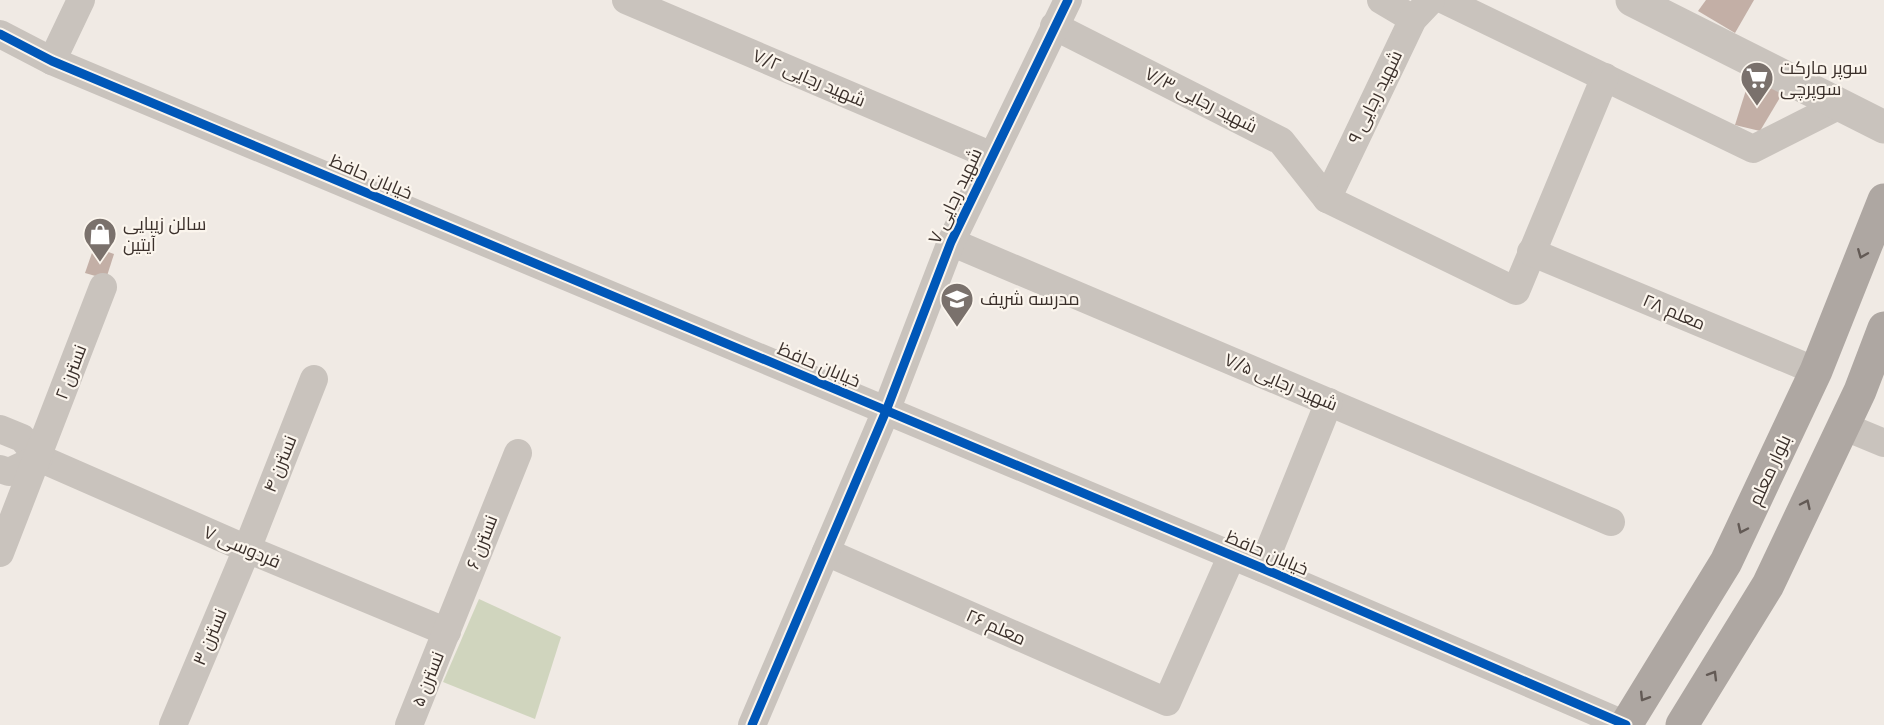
<svg xmlns="http://www.w3.org/2000/svg" width="1884" height="725" font-family="'Varela Round',Cairo,sans-serif">
	<style>
		.green { fill: #d0d5be }
		.building { fill: #c3afa6 }
		.lines { fill: none; stroke-linecap: round; stroke-linejoin: round }
		.minor { stroke: #c9c3bd; stroke-width: 28 }
		.tertiary { stroke: #c9c3bd; stroke-width: 33 }
		.primary { stroke: #aea7a2; stroke-width: 33 }
		.cycleway-casing { stroke: #fbf5ed; stroke-width: 13 }
		.cycleway { stroke: #0057b8; stroke-width: 9 }
		.oneway { stroke: #635a55 }
		.labels { text-anchor: middle; stroke-width: 4.5; stroke-linejoin: round; paint-order: stroke }
		.poi-label { font-size: 18px; fill: #3b302b; stroke: #fbf5ed; text-anchor: start }
		.street-label { font-size: 18px; fill: #3b302b; stroke: #fbf5ed }
	</style>
	<rect width="100%" height="100%" fill="#f0eae4"/>
	<path class="green" d="M479 599 561 637 535 719 443 682Z"/>
	<g class="building">
		<path d="M1706 0H1754L1735 33 1698 11Z"/>
		<path d="M1751 74 1785 89 1760 131 1735 125Z"/>
		<path d="M94 247 114 254 106 279 85 273Z"/>
	</g>
	<g class="lines">
		<g class="minor">
			<path d="M626 0 992 156"/>
			<path d="M1381 0 1413 19"/>
			<path d="M1444 0 1753 149 1840 105"/>
			<path d="M1054 26 1281 141 1327 199 1516 291 1605 77"/>
			<path d="M0 34 52 61 1262 568 1626 725"/>
			<path d="M52 61 81 0"/>
			<path d="M1327 199 1413 19 1431 0"/>
			<path d="M951 242 1611 522"/>
			<path d="M1531 252 1816 371"/>
			<path d="M1843 426 1884 443"/>
			<path d="M0 429 22 438 39 458 247 549 447 632"/>
			<path d="M0 469 9 472 39 458"/>
			<path d="M826 552 1167 702 1232 555"/>
			<path d="M0 553 103 287"/>
			<path d="M1262 568 1329 402"/>
			<path d="M173 725 247 549 314 379"/>
			<path d="M409 725 518 453"/>
			<path d="M752 725 886 411 951 242 1068 0"/>
		</g>
		<path class="tertiary" d="M1632 0 1884 127"/>
		<g class="primary">
			<path d="M1626 725 1726 562 1816 371 1884 200"/>
			<path d="M1682 725 1768 585 1860 391 1884 328"/>
		</g>
		<g class="cycleway-casing">
			<g id="cycleway">
				<path d="M0 34 52 61 1262 568 1626 725"/>
				<path d="M752 725 886 411 951 242 1068 0"/>
			</g>
		</g>
		<use href="#cycleway" class="cycleway"/>
	</g>
	<defs><path id="oneway-chevron" d="M-2-3.5L2.5 0L-2 3.5" fill="none" stroke-width="1.6" stroke-linecap="round" stroke-linejoin="round" transform="scale(1.5)"/></defs>
	<g class="oneway">
		<use href="#oneway-chevron" transform="translate(1862 254) rotate(112)"/>
		<use href="#oneway-chevron" transform="translate(1806 504) rotate(-65)"/>
		<use href="#oneway-chevron" transform="translate(1742 529) rotate(115)"/>
		<use href="#oneway-chevron" transform="translate(1713 675) rotate(-59)"/>
		<use href="#oneway-chevron" transform="translate(1644 697) rotate(122)"/>
	</g>
	<defs>
		<g id="supermarket-pin" transform="scale(1.725)"><path d="M0 17L-7.5 6A9.5 9.5 0 1 1 7.5 6Z" fill="#7a716c" stroke="#fbf5ed"/><path d="M-6-5.5h2.5l.6 2H6L4.5 2H-2.5L-4.4-4H-6ZM-1.5 3.2a1.3 1.3 0 1 0 .1 0ZM3 3.2a1.3 1.3 0 1 0 .1 0Z" fill="#fff"/></g>
		<g id="shop-pin" transform="scale(1.725)"><path d="M0 17L-7.5 6A9.5 9.5 0 1 1 7.5 6Z" fill="#7a716c" stroke="#fbf5ed"/><path d="M-5-2.5h2.3a2.7 3.5 0 0 1 5.4 0H5L5.5 6h-11ZM-1.5-2.5h3a1.5 2.3 0 0 0-3 0Z" fill="#fff"/></g>
		<g id="school-pin" transform="scale(1.725)"><path d="M0 17L-7.5 6A9.5 9.5 0 1 1 7.5 6Z" fill="#7a716c" stroke="#fbf5ed"/><path d="M0-5L7-2L0 1L-7-2ZM-4 1L0 2.5L4 1V4Q0 6-4 4Z" fill="#fff"/></g>
	</defs>
	<g fill-rule="evenodd">
		<use href="#supermarket-pin" x="1757" y="78"/>
		<use href="#shop-pin" x="100" y="234"/>
		<use href="#school-pin" x="957" y="299"/>
	</g>
	<g class="labels">
		<g class="poi-label">
			<text x="1780" y="74">سوپر مارکت<tspan x="1780" dy="21">سوپرچی</tspan></text>
			<text x="123" y="230">سالن زیبایی<tspan x="123" dy="21">آیتین</tspan></text>
			<text x="980" y="305">مدرسه شریف</text>
		</g>
		<g class="street-label">
			<text transform="translate(809 78) rotate(23)" y="6">شهید رجایی ۷/۲</text>
			<text transform="translate(1375 97) rotate(-64)" y="6">شهید رجایی ۹</text>
			<text transform="translate(1201 100) rotate(27)" y="6">شهید رجایی ۷/۳</text>
			<text transform="translate(371 177) rotate(23)" y="6">خیابان حافظ</text>
			<text transform="translate(955 196) rotate(-65)" y="6">شهید رجایی ۷</text>
			<text transform="translate(1674 312) rotate(23)" y="6">معلم ۲۸</text>
			<text transform="translate(819 365) rotate(23)" y="6">خیابان حافظ</text>
			<text transform="translate(71 372) rotate(-69)" y="6">نسترن ۲</text>
			<text transform="translate(1281 382) rotate(23)" y="6">شهید رجایی ۷/۵</text>
			<text transform="translate(280 464) rotate(-68)" y="6">نسترن ۴</text>
			<text transform="translate(1770 470) rotate(-65)" y="6">بلوار معلم</text>
			<text transform="translate(482 542) rotate(-69)" y="6">نسترن ۶</text>
			<text transform="translate(242 547) rotate(23)" y="6">فردوسی ۷</text>
			<text transform="translate(1267 553) rotate(23)" y="6">خیابان حافظ</text>
			<text transform="translate(996 627) rotate(24)" y="6">معلم ۲۶</text>
			<text transform="translate(210 637) rotate(-67)" y="6">نسترن ۳</text>
			<text transform="translate(428 679) rotate(-68)" y="6">نسترن ۵</text>
		</g>
	</g>
</svg>
